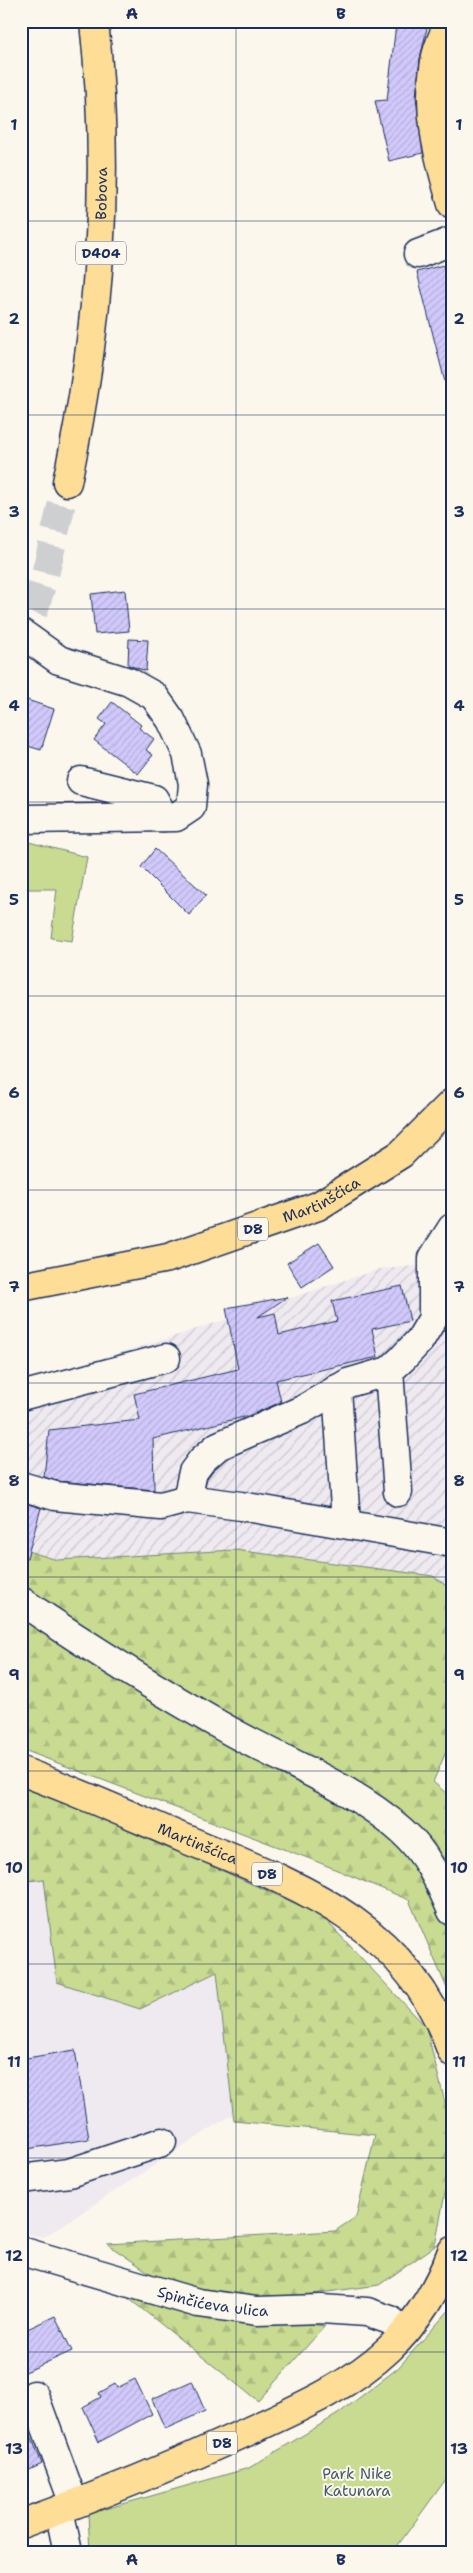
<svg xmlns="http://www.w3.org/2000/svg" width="473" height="2573" font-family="'Shantell Sans',sans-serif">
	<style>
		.built { fill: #efe9f0 }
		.industrial { fill: url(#industrial-furrows) }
		.forest { fill: url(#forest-firs); stroke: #728577 }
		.park { fill: #c8db90; stroke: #728577 }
		.building { fill: url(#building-hatch); stroke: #1b2f5e }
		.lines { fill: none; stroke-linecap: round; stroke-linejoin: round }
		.highway-tunnel { stroke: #cecfd0; stroke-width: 28; stroke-dasharray: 28 14; stroke-linecap: butt }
		.minor-casing { stroke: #1b2f5e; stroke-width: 31 }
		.major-casing { stroke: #1b2f5e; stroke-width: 31 }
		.highway-casing { stroke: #1b2f5e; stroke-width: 31 }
		.minor { stroke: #fbf7ec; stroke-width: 28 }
		.major { stroke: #fedd96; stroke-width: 28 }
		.highway { stroke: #fedd96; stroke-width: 28 }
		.grid { fill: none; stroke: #1b2f5e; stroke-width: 1; stroke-opacity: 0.55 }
		.labels { text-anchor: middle; stroke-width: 4; stroke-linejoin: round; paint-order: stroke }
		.shield { fill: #fbf7ec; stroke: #5e6b89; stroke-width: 1 }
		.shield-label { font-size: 14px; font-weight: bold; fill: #1b2f5e }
		.street-label { font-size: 15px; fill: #1b2f5e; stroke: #fbf7ec }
		.park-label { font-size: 15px; fill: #465a6a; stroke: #fbf7ec }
		.neatline { fill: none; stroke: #1b2f5e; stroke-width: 2 }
		.grid-label { font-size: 16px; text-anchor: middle; font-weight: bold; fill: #1b2f5e }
	</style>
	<defs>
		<pattern id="industrial-furrows" width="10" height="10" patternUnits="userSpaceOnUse" patternTransform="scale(1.25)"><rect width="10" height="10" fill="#efe9f0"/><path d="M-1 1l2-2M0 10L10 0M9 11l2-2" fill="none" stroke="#ccc8d0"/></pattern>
		<pattern id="forest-firs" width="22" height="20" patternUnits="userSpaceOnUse" patternTransform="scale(1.25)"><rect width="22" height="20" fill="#c8db90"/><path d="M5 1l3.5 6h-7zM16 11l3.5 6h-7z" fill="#abbc7f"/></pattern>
		<pattern id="building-hatch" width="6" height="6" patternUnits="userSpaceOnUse" patternTransform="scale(1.25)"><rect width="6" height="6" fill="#d2c9fb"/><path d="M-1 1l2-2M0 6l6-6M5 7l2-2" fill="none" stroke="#b4adda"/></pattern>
	</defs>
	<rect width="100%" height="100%" fill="#fbf7ec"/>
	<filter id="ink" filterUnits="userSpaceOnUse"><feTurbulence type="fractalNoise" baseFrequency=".02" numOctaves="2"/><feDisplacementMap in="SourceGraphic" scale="10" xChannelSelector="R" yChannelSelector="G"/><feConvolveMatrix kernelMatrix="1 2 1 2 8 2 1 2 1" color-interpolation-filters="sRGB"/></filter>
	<g filter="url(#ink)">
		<path class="built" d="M44 1879 140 2009 217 1972 233 2114 44 2237 21 2232V1882Z"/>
		<path class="industrial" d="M452 1263V1590L433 1576 235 1550 57 1560 21 1549V1382L166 1339 379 1269Z"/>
		<g class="forest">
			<path d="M21 1549 57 1560 235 1550 433 1576 452 1590V1738L433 1782 452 1798V2000L409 1900 313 1860 21 1749Z"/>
			<path d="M21 1787 127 1828 321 1915 426 2027 452 2130V2156L435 2246 379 2285 276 2299 169 2286 107 2244 335 2231 356 2217 375 2135 234 2121 217 1972 140 2009 57 1982 44 1879 21 1882Z"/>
			<path d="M118 2290 218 2312 325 2326 258 2401Z"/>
		</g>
		<g class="park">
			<path d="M21 840 87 857 72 941 51 938 57 889H22L21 887Z"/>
			<path d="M452 2307V2471L393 2552H90L88 2514 249 2468 338 2414 398 2368Z"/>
		</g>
		<g class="building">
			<path d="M396 24 427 28 420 59 416 97 423 153 389 161 375 101 387 100Z"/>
			<path d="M443 265 452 302V381L445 382 417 272Z"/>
			<path d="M125 590 129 631 95 634 91 594Z"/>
			<path d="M129 639 148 640 146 671 128 665Z"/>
			<path d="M21 698 54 709 41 750 21 744Z"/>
			<path d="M112 702 141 725 139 728 154 739 146 750 153 755 138 774 94 740 106 724 99 719Z"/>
			<path d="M155 849 206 895 189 915 141 867Z"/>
			<path d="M319 1243 334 1266 302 1287 287 1263Z"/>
			<path d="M402 1286 410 1321 372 1329 378 1357 276 1380 281 1402 248 1416 153 1439 154 1490 58 1481 44 1477 49 1430 140 1420 134 1394 238 1369 226 1308 287 1297 258 1317 275 1313 279 1335 337 1321 332 1301Z"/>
			<path d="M21 1502 41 1508 27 1558H21Z"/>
			<path d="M75 2050 89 2139 21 2150V2059Z"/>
			<path d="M55 2316 72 2351 21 2374V2332Z"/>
			<path d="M135 2379 152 2414 99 2442 83 2407 101 2397 99 2393 115 2384 117 2388Z"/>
			<path d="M192 2381 205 2411 165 2429 152 2399Z"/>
			<path d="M21 2410 42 2464 21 2474Z"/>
		</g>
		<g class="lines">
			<path class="highway-tunnel" d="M21 653 45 575 67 482"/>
			<g class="minor-casing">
				<g id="minor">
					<path d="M418 254 452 241"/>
					<path d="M21 633 59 660 129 682 154 696 171 720 187 754 193 784 191 807 176 817 21 819"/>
					<path d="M81 781 154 799 164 817"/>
					<path d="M389 1371 398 1492"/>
					<path d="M337 1389 346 1523"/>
					<path d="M21 1396 166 1358"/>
					<path d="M21 1486 55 1496 161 1506 187 1499 241 1506 452 1543"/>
					<path d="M187 1499 193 1472 202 1460 218 1446 302 1410 348 1383 389 1371 402 1359 420 1340 433 1318V1258L452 1228"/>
					<path d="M21 1601C89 1647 159 1691 230 1731 287 1763 353 1787 402 1831 426 1852 440 1883 452 1911"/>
					<path d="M21 2179 69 2173 162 2142"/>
					<path id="s1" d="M21 2251 198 2303 257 2311 321 2309 367 2312 390 2320 405 2332"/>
					<path d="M34 2395 74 2504"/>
					<path d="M59 2510 68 2552"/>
				</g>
			</g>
			<g class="major-casing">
				<g id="major">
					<path d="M449 21C444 34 437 48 435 61 426 111 438 156 452 204"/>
					<path id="s2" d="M21 1287 168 1258 318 1206 401 1154 452 1103"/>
					<path id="s3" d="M21 1771C76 1791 129 1815 183 1838 300 1886 406 1922 452 2052"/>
					<path d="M21 2524C99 2496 175 2465 249 2431 297 2409 350 2386 389 2349 417 2323 439 2286 452 2251"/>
				</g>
			</g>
			<g class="highway-casing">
				<g id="highway">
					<path id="s4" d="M67 482C100 327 111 179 94 21"/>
				</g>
			</g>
			<use href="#minor" class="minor"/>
			<use href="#major" class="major"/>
			<use href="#highway" class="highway"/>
		</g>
	</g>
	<path class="grid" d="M236 21V2552M21 221H452M21 415H452M21 609H452M21 802H452M21 996H452M21 1190H452M21 1383H452M21 1577H452M21 1771H452M21 1964H452M21 2158H452M21 2352H452"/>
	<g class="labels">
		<g class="shield">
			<rect x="76" y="241.5" width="50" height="23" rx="4"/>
			<rect x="238" y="1217.5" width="30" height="23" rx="4"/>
			<rect x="252" y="1862.5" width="30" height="23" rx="4"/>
			<rect x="207" y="2431.5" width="30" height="23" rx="4"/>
		</g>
		<g class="shield-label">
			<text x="101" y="258">D404</text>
			<text x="253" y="1234">D8</text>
			<text x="267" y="1879">D8</text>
			<text x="222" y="2448">D8</text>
		</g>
		<g class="street-label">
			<text dy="5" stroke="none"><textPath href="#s4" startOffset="291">Bobova</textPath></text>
			<text dy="5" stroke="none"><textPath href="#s2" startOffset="314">Martinšćica</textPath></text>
			<text dy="5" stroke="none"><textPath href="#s3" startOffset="191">Martinšćica</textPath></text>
			<text dy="5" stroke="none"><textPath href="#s1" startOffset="199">Spinčićeva ulica</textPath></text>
		</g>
		<g class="park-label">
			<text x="357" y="2479">Park Nike<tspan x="357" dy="17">Katunara</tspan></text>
		</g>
	</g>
	<rect width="473" height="2573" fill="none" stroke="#fbf7ec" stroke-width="55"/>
	<rect x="28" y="28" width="418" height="2518" class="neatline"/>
	<g class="grid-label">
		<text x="132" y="19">A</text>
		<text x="341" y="19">B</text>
		<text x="14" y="130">1</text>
		<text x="459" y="130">1</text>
		<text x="14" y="324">2</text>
		<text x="459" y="324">2</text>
		<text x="14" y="517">3</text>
		<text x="459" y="517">3</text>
		<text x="14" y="711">4</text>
		<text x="459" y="711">4</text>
		<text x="14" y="905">5</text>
		<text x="459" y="905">5</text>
		<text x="14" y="1098">6</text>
		<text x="459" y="1098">6</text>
		<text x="14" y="1292">7</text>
		<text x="459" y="1292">7</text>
		<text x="14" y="1486">8</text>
		<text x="459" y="1486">8</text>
		<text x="14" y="1680">9</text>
		<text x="459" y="1680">9</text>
		<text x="14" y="1873">10</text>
		<text x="459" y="1873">10</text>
		<text x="14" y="2067">11</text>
		<text x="459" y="2067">11</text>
		<text x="14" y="2261">12</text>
		<text x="459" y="2261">12</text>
		<text x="14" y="2454">13</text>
		<text x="459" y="2454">13</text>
		<text x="132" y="2565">A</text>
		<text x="341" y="2565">B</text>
	</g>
</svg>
